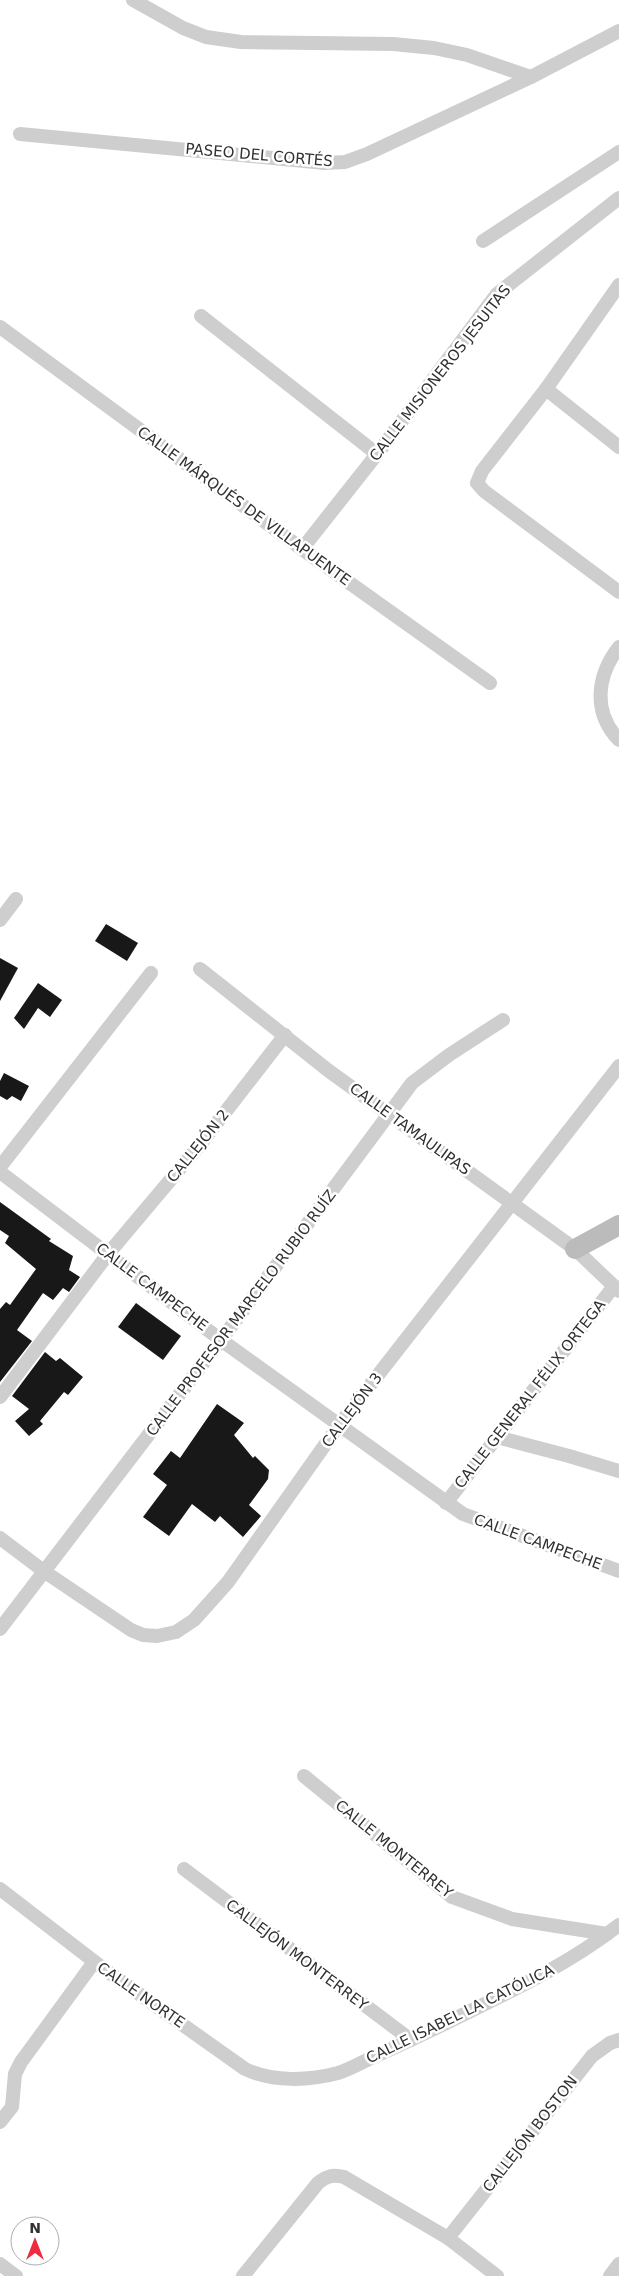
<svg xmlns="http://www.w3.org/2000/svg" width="619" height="2276" font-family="'DejaVu Sans',sans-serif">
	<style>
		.building { fill: #181818 }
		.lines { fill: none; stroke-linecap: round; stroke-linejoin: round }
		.street { stroke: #cecece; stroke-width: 14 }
		.secondary { stroke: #bbb; stroke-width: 20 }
		.labels { text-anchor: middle; stroke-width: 5; stroke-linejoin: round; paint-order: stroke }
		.street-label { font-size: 15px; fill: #313131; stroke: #fff }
	</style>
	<rect width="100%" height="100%" fill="#fff"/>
	<g class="building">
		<path d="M106 924 138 943 127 961 95 941Z"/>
		<path d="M0 958 18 968 0 1001Z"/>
		<path d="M38 983 62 1000 50 1017 38 1008 24 1029 14 1018Z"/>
		<path d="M4 1073 29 1086 21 1101 12 1096 7 1100 0 1096V1081Z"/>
		<path d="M0 1202 51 1239 49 1241 73 1256 69 1270 80 1277 69 1292 63 1288 53 1300 43 1293 17 1330 32 1341 0 1382V1309L6 1302 10 1305 36 1269 5 1243 9 1236 0 1230Z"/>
		<path d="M136 1303 181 1336 163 1360 118 1327Z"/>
		<path d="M45 1352 56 1361 60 1358 83 1377 68 1395 64 1392 40 1421 43 1424 29 1436 15 1421 29 1409 12 1396Z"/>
		<path d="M217 1404 244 1423 234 1435 253 1458 255 1456 269 1470 268 1479 249 1505 261 1516 243 1537 220 1516 215 1522 192 1504 169 1536 143 1517 167 1485 153 1474 171 1451 180 1458Z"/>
	</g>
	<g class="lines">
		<g class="street">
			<path d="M133 0 183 28 206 37 241 42 393 44 434 48 467 55 531 77"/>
			<path d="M20 134 325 163 345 162 367 154 531 77 619 31"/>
			<path d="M483 241 619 152"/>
			<path d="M619 285 546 389 482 471 477 483 484 491 619 592"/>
			<path d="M201 316 377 454"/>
			<path d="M0 327 302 549 490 683"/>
			<path d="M546 389 619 447"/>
			<path d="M302 549 377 454 497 294 619 198"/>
			<path d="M619 647C597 675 592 712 619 740"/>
			<path d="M0 920 16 899"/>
			<path d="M200 969 329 1071 575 1249 619 1291"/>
			<path d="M0 1167 151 973"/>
			<path d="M0 1172 221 1340 463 1514 619 1571"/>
			<path d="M0 1397 108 1254 199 1146 285 1035"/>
			<path d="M497 1437 569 1456 619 1471"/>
			<path d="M446 1503 614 1286"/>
			<path d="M0 1538 45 1572 131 1630 143 1635 157 1636 176 1632 194 1620 228 1582 339 1425 619 1066"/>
			<path d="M0 1629 221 1340 412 1083 449 1055 503 1020"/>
			<path d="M304 1776 452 1897 512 1919 607 1934"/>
			<path d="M184 1869 411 2040"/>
			<path d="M0 1889 104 1969 245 2069C273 2082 308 2081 338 2073 348 2070 359 2064 369 2059 392 2049 415 2038 438 2027 500 1996 564 1968 619 1925"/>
			<path d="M0 2122 12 2107 15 2074 21 2062 94 1962"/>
			<path d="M448 2238 592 2056 610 2043 619 2040"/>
			<path d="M0 2264 16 2276"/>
			<path d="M243 2276 318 2183C327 2176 333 2174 344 2177L448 2238 497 2276"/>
			<path d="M610 2276 619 2264"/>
		</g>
		<path class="secondary" d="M575 1249 619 1225"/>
	</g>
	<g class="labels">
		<g class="street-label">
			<text transform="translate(259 155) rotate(5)" y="5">PASEO DEL CORTÉS</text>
			<text transform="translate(440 373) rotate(-52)" y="5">CALLE MISIONEROS JESUITAS</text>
			<text transform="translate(244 506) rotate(36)" y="5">CALLE MÁRQUÉS DE VILLAPUENTE</text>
			<text transform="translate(410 1129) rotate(36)" y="5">CALLE TAMAULIPAS</text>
			<text transform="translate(198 1146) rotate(-51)" y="5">CALLEJÓN 2</text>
			<text transform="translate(152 1287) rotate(37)" y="5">CALLE CAMPECHE</text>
			<text transform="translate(241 1313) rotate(-53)" y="5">CALLE PROFESOR MARCELO RUBIO RUÍZ</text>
			<text transform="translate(530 1394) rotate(-52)" y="5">CALLE GENERAL FÉLIX ORTEGA</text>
			<text transform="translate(352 1410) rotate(-53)" y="5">CALLEJÓN 3</text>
			<text transform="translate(538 1542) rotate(20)" y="5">CALLE CAMPECHE</text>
			<text transform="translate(394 1849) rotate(39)" y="5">CALLE MONTERREY</text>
			<text transform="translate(297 1955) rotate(37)" y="5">CALLEJÓN MONTERREY</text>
			<text transform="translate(141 1995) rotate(35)" y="5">CALLE NORTE</text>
			<text transform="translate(460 2014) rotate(-26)" y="5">CALLE ISABEL LA CATÓLICA</text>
			<text transform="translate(530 2134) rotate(-52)" y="5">CALLEJÓN BOSTON</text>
		</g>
	</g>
	<g transform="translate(35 2241)"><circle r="24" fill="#ffffff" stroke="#adadad"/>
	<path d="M0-4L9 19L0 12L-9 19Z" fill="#ef2c3f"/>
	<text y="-8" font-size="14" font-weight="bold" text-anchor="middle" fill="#313131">N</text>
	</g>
</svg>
